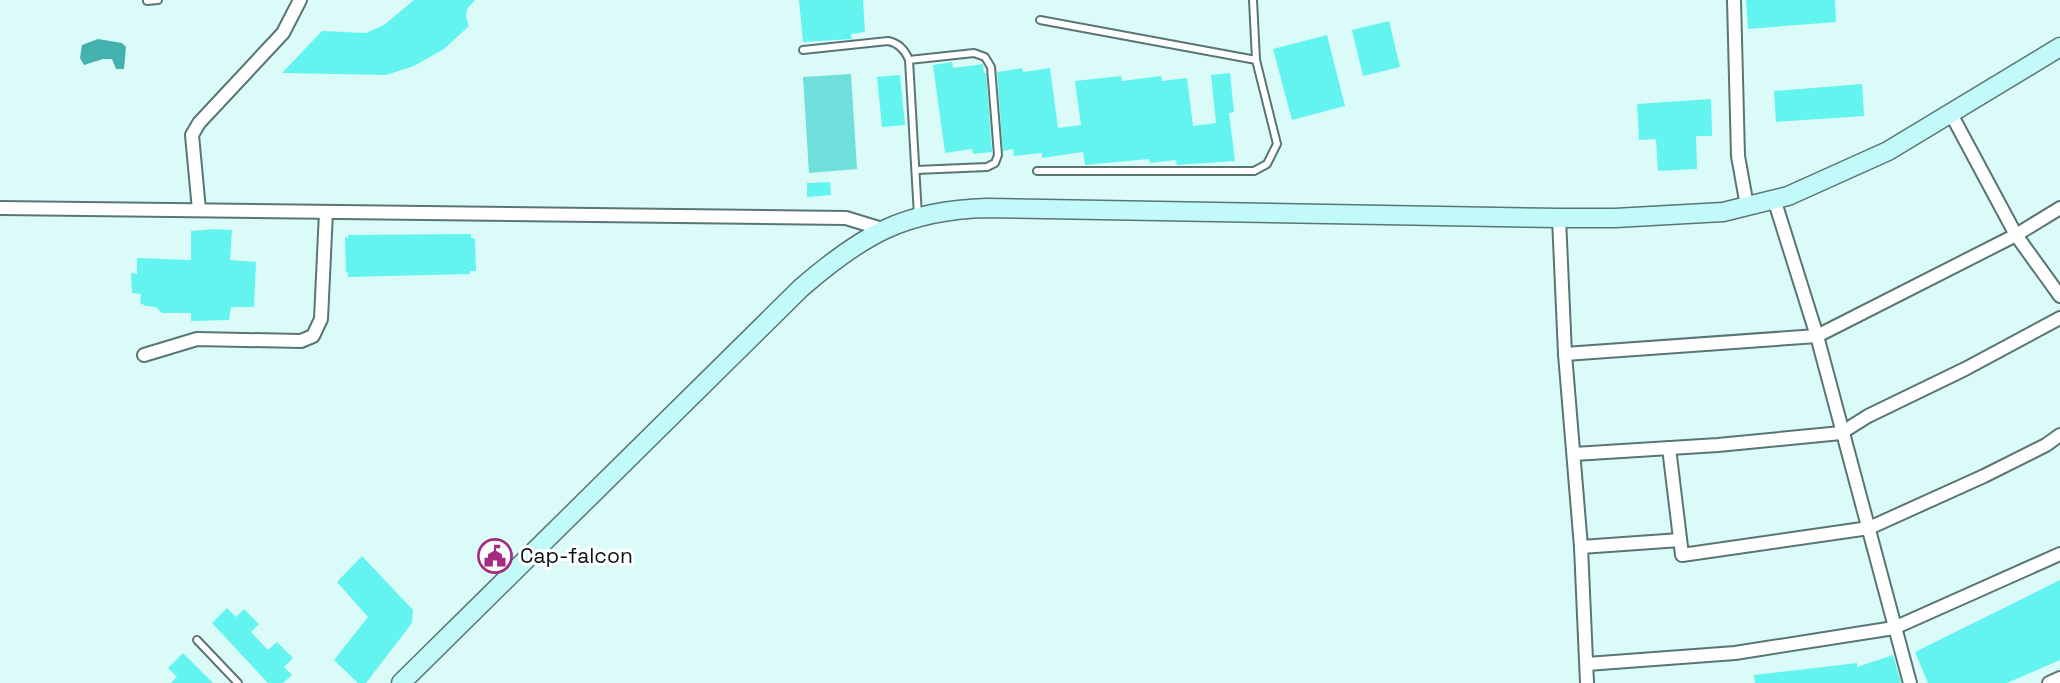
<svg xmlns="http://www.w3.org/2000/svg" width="2060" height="683" font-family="'Space Grotesk',sans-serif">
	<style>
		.green { fill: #6edfdb }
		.water { fill: #43b1ae }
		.building { fill: #63f4ef }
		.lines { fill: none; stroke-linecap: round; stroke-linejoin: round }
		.service-casing { stroke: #597574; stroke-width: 10 }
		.minor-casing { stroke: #597574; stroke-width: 16 }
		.secondary-casing { stroke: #597574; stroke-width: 21 }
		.service { stroke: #fff; stroke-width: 6 }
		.minor { stroke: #fff; stroke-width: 12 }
		.secondary { stroke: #c1faf9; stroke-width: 18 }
		.labels { text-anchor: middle; stroke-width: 6; stroke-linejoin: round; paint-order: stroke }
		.poi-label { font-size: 21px; fill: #071212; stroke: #fff; text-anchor: start }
	</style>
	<rect width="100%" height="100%" fill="#dbfbf9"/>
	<path class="green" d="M851 74 857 169 809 173 803 77Z"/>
	<path class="water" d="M98 39 122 43 126 47 124 69H116L112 59H103L84 65 80 58 82 45Z"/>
	<g class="building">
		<path d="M414 0H475L467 9 466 17 469 26 444 49 414 66 386 75 282 73 322 31 366 33 384 25Z"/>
		<path d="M799 0H863L865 32 851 34 852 39 803 42Z"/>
		<path d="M1746 0H1835L1836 22 1748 29Z"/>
		<path d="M1389 21 1400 67 1363 76 1352 30Z"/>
		<path d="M1327 35 1345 106 1292 120 1273 49Z"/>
		<path d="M952 62 953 68 983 64 984 73H986L992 152 973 154 972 149 945 153 933 65Z"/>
		<path d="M1022 68 1023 72 1050 68 1058 128 1081 125 1075 81 1121 76 1122 81 1161 76 1162 81 1187 78 1193 126 1216 123 1211 75 1230 73 1234 112 1229 113 1235 161 1177 165 1176 160 1150 163 1149 159 1085 165 1083 152 1042 158V153L1014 156 1013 149 1003 151 997 72Z"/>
		<path d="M900 75 905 125 882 127 877 77Z"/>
		<path d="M1862 84 1864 116 1776 122 1774 91Z"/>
		<path d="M1711 99 1712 136H1696L1697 169 1658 171 1656 139 1639 140 1637 104Z"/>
		<path d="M830 182 831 195 807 197V183Z"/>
		<path d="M214 229 232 230 230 260 256 262 254 307H231L229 320 191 321V313H162L156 307 146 306 140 303 141 294 132 293 131 273 137 274V258L191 260V231Z"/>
		<path d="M471 234V237L475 239 476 271H470V274L348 277V273L346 272 345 237 348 238V235Z"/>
		<path d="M362 556 413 610 412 623 366 683H358L334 660 368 617 337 582Z"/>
		<path d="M2060 580V660L2007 683H1928L1915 652Z"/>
		<path d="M227 608 236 617 244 609 259 624 251 632 268 650 277 642 293 658 284 667 292 675 283 683H268L212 623Z"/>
		<path d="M183 653 213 683H171L177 677 168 668Z"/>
		<path d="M1893 655 1901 683H1755L1754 675 1857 663V667Z"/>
	</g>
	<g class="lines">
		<g class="service-casing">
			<g id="service">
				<path d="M147 1 158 0"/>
				<path d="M1040 20 1256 60"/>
				<path d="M803 50 888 41C899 43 905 50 909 60L918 216"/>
				<path d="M909 60 974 53 985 57 991 67 998 155 995 163 987 167 916 170"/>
				<path d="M1037 171H1254L1267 164 1277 144 1256 60 1253 0"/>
				<path d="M197 640 238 683"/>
			</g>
		</g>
		<g class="minor-casing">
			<g id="minor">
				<path d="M1734 0 1738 156 1747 206"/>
				<path d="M1950 112 2016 235 2060 296"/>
				<path d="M1774 199 1817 336 1910 683"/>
				<path d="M0 208 846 218 882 229"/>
				<path d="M199 210 192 135 199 123 283 33 300 0"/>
				<path d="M1559 218 1565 354 1581 547 1587 683"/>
				<path d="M1565 354 1817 336 2016 235 2060 208"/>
				<path d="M144 355 197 339 301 341 313 336 321 319 326 212"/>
				<path d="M1669 448 1682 555 1869 528 1984 476 2046 445 2060 435"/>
				<path d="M1574 454 1718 445 1841 433 1868 416 1965 369 2060 318"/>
				<path d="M1581 547 1680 540"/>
				<path d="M1587 664 1735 653 1894 628 2060 554"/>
				<path d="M2049 683 2060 678"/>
			</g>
		</g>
		<g class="secondary-casing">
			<path id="secondary" d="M401 683 801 288C862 235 905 210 987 208L1559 218H1615L1723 212 1788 196 1888 151 2060 47"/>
		</g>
		<use href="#service" class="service"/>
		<use href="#minor" class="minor"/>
		<use href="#secondary" class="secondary"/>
	</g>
	<defs>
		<g id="civic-ring" transform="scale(1.75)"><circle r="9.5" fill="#fff" stroke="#a42b80" stroke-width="1.5"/><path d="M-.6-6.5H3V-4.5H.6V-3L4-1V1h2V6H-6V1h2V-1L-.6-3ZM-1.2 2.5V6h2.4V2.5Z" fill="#a42b80"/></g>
	</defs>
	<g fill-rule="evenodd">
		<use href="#civic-ring" x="495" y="556"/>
	</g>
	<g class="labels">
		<g class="poi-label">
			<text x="520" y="563">Cap-falcon</text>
		</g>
	</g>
</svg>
